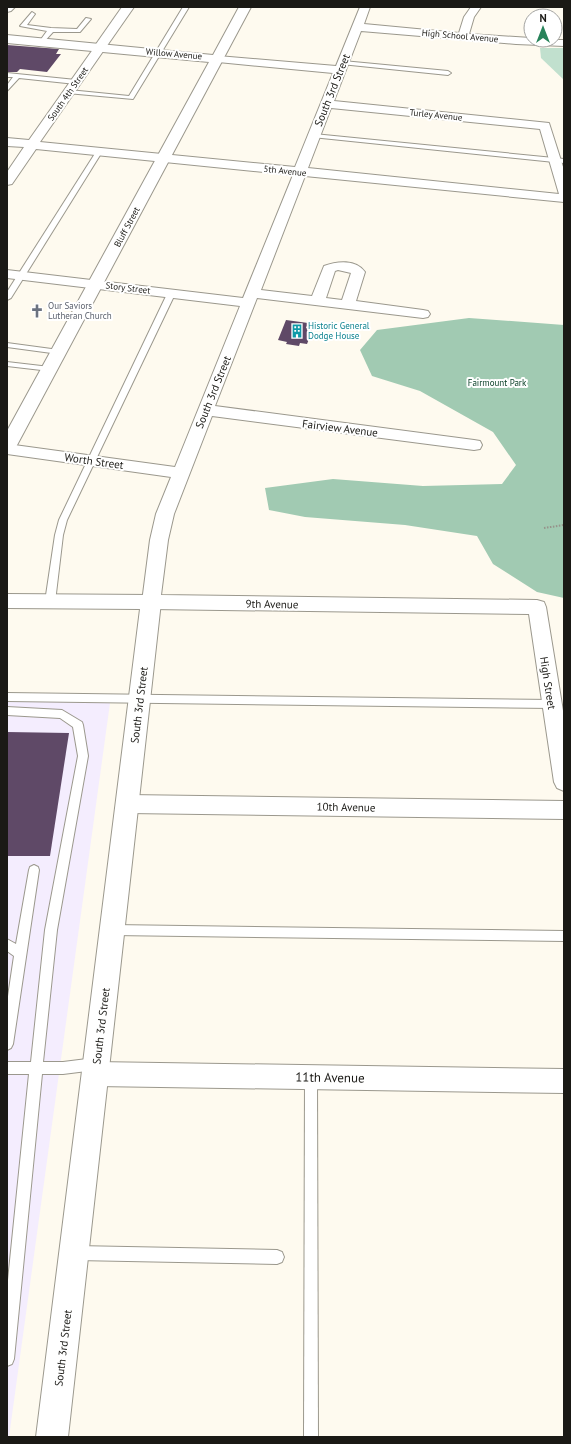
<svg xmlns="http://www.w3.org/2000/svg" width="571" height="1444" font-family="'PT Sans',sans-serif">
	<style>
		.industrial { fill: #f4edfe }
		.green { fill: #c1e0ce }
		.forest { fill: #a1cab2 }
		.building { fill: #5f4967 }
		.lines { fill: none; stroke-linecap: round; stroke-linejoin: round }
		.service-casing { stroke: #9b988d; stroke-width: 2 }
		.minor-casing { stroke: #9b988d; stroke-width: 2 }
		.tertiary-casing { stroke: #9b988d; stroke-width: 2 }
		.secondary-casing { stroke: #9b988d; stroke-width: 2 }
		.path { stroke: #96938b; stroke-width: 2; stroke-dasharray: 1.5 1.5; stroke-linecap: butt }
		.service { fill: #fff; fill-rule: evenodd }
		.minor { fill: #fff; fill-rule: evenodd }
		.tertiary { fill: #fff; fill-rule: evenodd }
		.secondary { fill: #fff; fill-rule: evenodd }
		.labels { text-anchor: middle; stroke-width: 4; stroke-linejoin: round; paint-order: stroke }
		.far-street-label { font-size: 9px; fill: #1a1915; stroke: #fff }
		.far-worship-label { font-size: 9px; fill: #5b616d; stroke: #fff; text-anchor: start }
		.far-culture-label { font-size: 9px; fill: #0d838f; stroke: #fff; text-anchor: start }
		.far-park-label { font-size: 9px; fill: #0a4028; stroke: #fff }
		.street-label { font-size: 11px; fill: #1a1915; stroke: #fff }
		.near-street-label { font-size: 13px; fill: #1a1915; stroke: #fff }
	</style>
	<rect width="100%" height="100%" fill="#fefaef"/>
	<path class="industrial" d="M7 701 110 703 9 1437H7Z"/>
	<path class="green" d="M540 48H564V80L541 58Z"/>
	<path class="forest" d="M469 318 564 325V598L537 592 493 564 477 536 405 525 305 517 269 510 265 488 333 479 423 486 502 484 516 465 493 432 420 391 372 376 360 350 377 330Z"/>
	<g class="building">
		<path d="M7 45 59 49 56 54H61L47 72 20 69 17 72H7Z"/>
		<path d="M286 320 308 323 306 328 313 329 307 344 300 343 299 346 286 344 287 342 278 340Z"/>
		<path d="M7 732 69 733 50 856H7Z"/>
	</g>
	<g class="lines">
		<g class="service-casing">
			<g id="service">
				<path d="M183 7H189L133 99 67 93V91L69 90 129 96Z"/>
				<path d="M32 12 35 14 27 25 51 28 77 29 86 18 91 19 80 32H53L42 44 39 42 47 31 20 26Z"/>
				<path d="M343 61 448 71 451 73 448 75 341 64V62Z"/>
				<path d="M7 73 76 80 79 82 76 84 19 78 7 91V85L13 77H7Z"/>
				<path d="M314 134 564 159V163L312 137V135Z"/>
				<path d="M99 150 102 152 11 298 7 300V292L96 152Z"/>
				<path d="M168 292H174L175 294 67 520 63 535 55 602 53 604H47L45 602 55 535 59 520Z"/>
				<path d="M7 343 59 350 63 352 59 354 7 347Z"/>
				<path d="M7 362 50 367 54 369 50 371 7 366Z"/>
				<path d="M7 693 552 700 555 701 557 704 555 707 552 708 7 701Z"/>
				<path d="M7 707 62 710 82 722 83 725 88 756 57 930 43 1062H63L95 1058 99 1060 101 1064 99 1068 95 1070 63 1074H42L14 1359 12 1364 7 1366V1290L29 1074H7V1062H31L45 930 78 756 73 727 60 718 7 715Z"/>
				<path d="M34 865 38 867 39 870 13 1044 11 1048 7 1050V1003L14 956 7 951V939L16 944 29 870 30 867Z"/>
				<path d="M113 925 564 931V941L113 935 109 934 107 930 109 926Z"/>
				<path d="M311 1071 315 1073 317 1077 318 1437H304L305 1077 307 1073Z"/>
				<path d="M76 1246 277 1250 282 1252 284 1257 282 1262 277 1264 76 1260 71 1258 69 1253 71 1248Z"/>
			</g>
		</g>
		<g class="minor-casing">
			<g id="minor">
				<path d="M360 7H370L364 24 459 33 464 17 471 7H481L474 17 469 34 531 38V40H564V46L516 44 361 31 334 101 549 123 564 170V202L305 176 261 290 312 296 324 266C337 261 356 259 365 272L356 301 423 310 428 311 430 314 428 317 423 318 257 298 215 406 474 440 480 441 482 445 480 449 474 450 212 416 174 514 168 540 161 595 537 600 544 602 546 607 564 717V791L557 788 554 782 529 614 151 609 144 607 142 602 150 540 156 514 171 477 7 454V444L175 467 240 306 7 278V270L243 298 293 175 36 149 12 184 7 185V172L24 147 7 146V138L29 140 96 45 100 44 106 47 40 142 295 167 333 73 218 62 212 59 218 56 336 66ZM331 108 540 129 559 194 308 168ZM338 270 351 273 342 300 326 298 335 271Z"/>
				<path d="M128 795 564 801V819L128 813 121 810 117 804 121 798Z"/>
				<path d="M96 1062 564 1069V1093L96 1086 87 1082 84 1074 87 1066Z"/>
			</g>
		</g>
		<g class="tertiary-casing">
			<path id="tertiary" d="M122 7H134L104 50H96L94 47Z"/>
		</g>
		<g class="secondary-casing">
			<g id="secondary">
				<path d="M7 7H15L11 11 7 12Z"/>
				<path d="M239 7H251L16 447 13 451 7 453V431L209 62 7 43V35L213 55Z"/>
				<path d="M7 594 151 595 158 597 161 602 68 1437H36L140 609 7 608Z"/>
			</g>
		</g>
		<path class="path" d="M544 528 564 525"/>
		<use href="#service" class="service"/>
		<use href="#minor" class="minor"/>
		<use href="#tertiary" class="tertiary"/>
		<use href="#secondary" class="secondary"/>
	</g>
	<defs>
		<g id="church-bare" transform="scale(1.08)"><path d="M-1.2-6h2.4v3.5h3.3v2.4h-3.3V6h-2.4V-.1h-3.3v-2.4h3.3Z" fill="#6b7280" stroke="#fff" stroke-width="2.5" paint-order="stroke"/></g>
		<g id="building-bare" transform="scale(1.08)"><path d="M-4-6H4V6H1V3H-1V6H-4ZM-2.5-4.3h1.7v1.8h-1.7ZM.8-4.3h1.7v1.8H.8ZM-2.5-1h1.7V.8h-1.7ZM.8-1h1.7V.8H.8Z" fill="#0f9aa8" stroke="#fff" stroke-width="2.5" paint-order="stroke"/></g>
	</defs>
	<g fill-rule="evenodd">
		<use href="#church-bare" x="37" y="311"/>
		<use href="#building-bare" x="297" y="331"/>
	</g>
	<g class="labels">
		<g class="far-street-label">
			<text transform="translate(460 36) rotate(5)" y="3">High School Avenue</text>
			<text transform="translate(174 54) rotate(5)" y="3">Willow Avenue</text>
			<text transform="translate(68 94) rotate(-55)" y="3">South 4th Street</text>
			<text transform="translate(436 115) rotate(6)" y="3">Turley Avenue</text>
			<text transform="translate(285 171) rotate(6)" y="3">5th Avenue</text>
			<text transform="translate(127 227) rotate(-62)" y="3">Bluff Street</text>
			<text transform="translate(128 288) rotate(7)" y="3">Story Street</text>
		</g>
		<g class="far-worship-label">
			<text x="48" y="309">Our Saviors<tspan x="48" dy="10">Lutheran Church</tspan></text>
		</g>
		<g class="far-culture-label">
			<text x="308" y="329">Historic General<tspan x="308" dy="10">Dodge House</tspan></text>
		</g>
		<g class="far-park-label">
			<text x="497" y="386">Fairmount Park</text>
		</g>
		<g class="street-label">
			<text transform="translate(332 90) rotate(-68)" y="4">South 3rd Street</text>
			<text transform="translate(213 392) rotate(-68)" y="4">South 3rd Street</text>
			<text transform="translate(340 428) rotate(7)" y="4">Fairview Avenue</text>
			<text transform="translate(94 461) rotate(8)" y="4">Worth Street</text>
			<text transform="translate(272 604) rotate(1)" y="4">9th Avenue</text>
			<text transform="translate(548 683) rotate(81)" y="4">High Street</text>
			<text transform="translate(139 705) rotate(-83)" y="4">South 3rd Street</text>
			<text transform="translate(346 807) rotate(1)" y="4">10th Avenue</text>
			<text transform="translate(101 1026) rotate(-83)" y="4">South 3rd Street</text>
			<text transform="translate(63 1348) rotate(-83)" y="4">South 3rd Street</text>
		</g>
		<g class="near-street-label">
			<text transform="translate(330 1077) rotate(1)" y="5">11th Avenue</text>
		</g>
	</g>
	<rect width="571" height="1444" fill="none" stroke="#1a1915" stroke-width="16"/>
	<g transform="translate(543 28)"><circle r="19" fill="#ffffff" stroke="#a3a3a1"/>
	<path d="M0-3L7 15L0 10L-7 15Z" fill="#28835a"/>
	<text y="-6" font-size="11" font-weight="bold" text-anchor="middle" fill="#1a1915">N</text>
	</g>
</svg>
